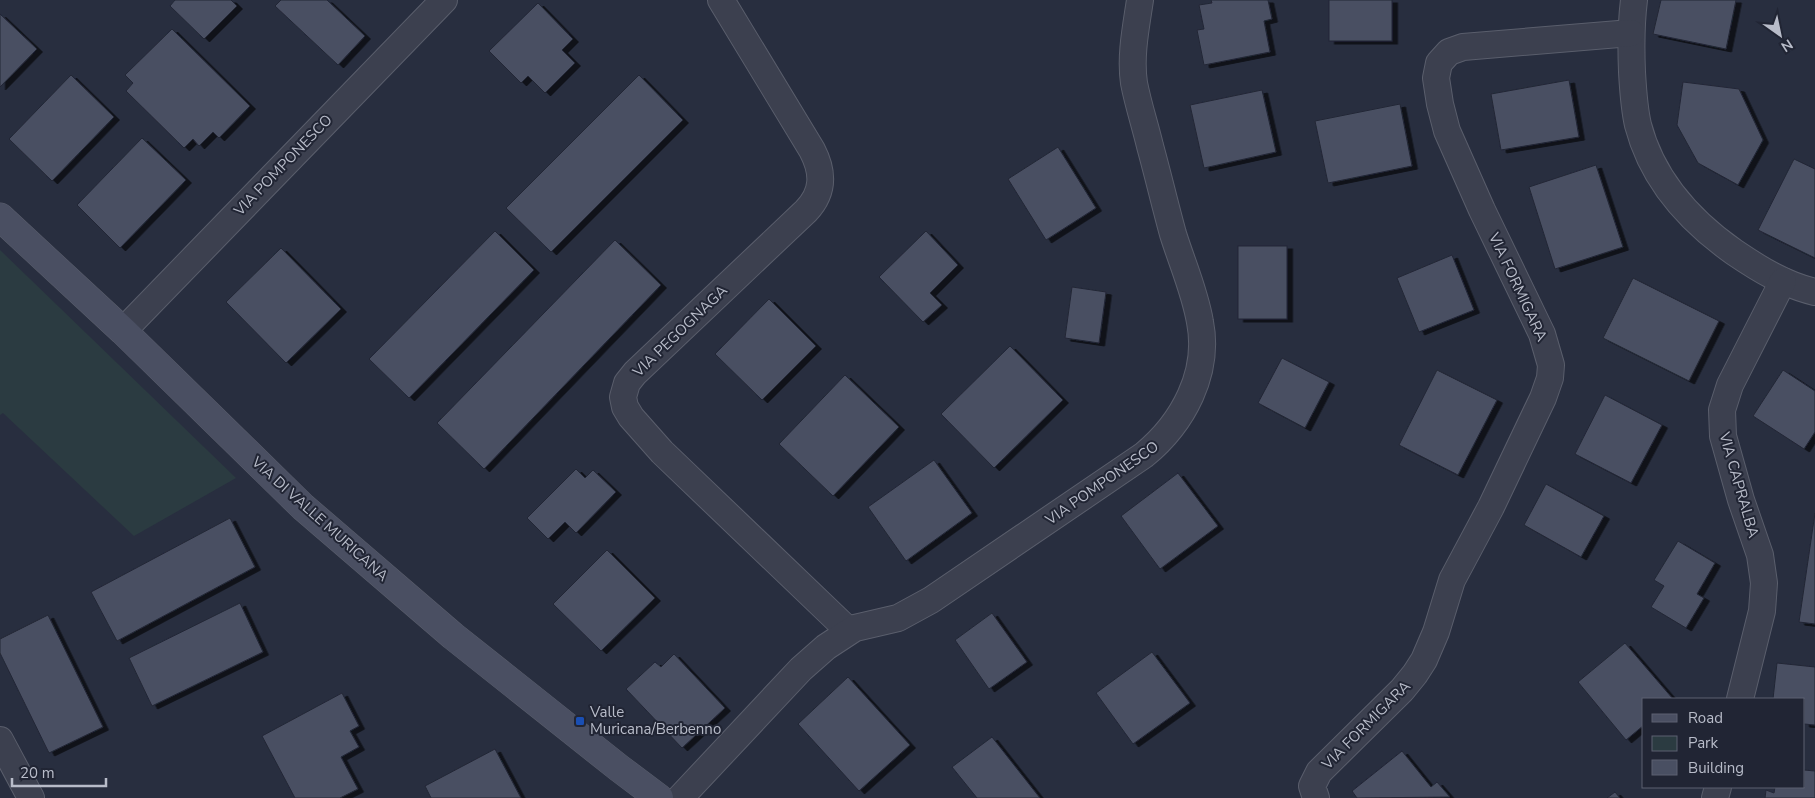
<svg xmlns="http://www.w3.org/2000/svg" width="1815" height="798" font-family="'Nunito Sans',sans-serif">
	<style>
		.green { fill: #2b3b41 }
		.building { fill: #494f62; stroke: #232736; filter: url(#shadow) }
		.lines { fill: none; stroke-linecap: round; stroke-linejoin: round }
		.street-casing { stroke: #5a5e6c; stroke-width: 28 }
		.secondary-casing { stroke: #5a5e6c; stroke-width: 29 }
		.street { stroke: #3c404f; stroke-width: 26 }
		.secondary { stroke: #4a4f62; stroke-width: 28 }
		.transit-dot { fill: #1a4fb4; stroke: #212534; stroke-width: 2 }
		.labels { text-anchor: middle; stroke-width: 4; stroke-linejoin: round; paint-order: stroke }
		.street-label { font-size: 15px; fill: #b8bcc9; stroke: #212534 }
		.poi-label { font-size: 15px; fill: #b8bcc9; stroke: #212534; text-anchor: start }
	</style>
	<defs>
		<filter id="shadow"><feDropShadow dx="5.5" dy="3" stdDeviation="0" flood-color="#0009"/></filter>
	</defs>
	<rect width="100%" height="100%" fill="#282e3f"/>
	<path class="green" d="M0 250 236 478 134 536 3 413 0 415Z"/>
	<g class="building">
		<path d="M175 0H231L237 6 204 39 170 6Z"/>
		<path d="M281 0H327L365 36 338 65 275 6Z"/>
		<path d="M1211 0H1268L1272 19 1264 21 1270 52 1204 65 1197 30 1204 29 1199 5 1212 3Z"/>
		<rect x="1329" y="0" width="63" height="41"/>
		<path d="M1661 0H1736L1726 49 1653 34Z"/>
		<path d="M538 3 573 39 562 50 575 63 545 93 528 76 521 83 489 51Z"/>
		<path d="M0 14 37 49 0 87Z"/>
		<path d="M172 29 250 106 219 138 213 132 199 146 193 139 184 148 126 91 133 83 125 75Z"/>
		<path d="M71 75 114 117 52 181 9 139Z"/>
		<path d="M639 75 683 120 551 252 506 208Z"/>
		<path d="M1569 80 1579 137 1501 150 1491 94Z"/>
		<path d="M1683 82 1739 89 1763 140 1738 185 1698 163 1677 125Z"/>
		<path d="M1262 90 1276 152 1204 168 1190 105Z"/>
		<path d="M1400 104 1412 166 1328 183 1315 121Z"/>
		<path d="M142 138 186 180 120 248 77 205Z"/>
		<path d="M1058 147 1096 208 1046 240 1008 179Z"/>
		<path d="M1794 159 1815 169V258L1758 230Z"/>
		<path d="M1596 165 1623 247 1555 269 1529 187Z"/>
		<path d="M495 231 534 270 409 398 369 359Z"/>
		<path d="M926 231 958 265 930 293 942 305 923 322 879 277Z"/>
		<path d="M615 240 661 285 484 469 437 423Z"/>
		<rect x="1238" y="246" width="49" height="73"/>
		<path d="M281 248 341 309 286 363 226 302Z"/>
		<path d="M1452 255 1474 310 1419 332 1397 278Z"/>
		<path d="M1633 278 1719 321 1689 381 1603 338Z"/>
		<path d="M1072 287 1106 292 1099 343 1065 338Z"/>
		<path d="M769 299 816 346 762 400 715 354Z"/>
		<path d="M1010 346 1063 400 994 468 941 414Z"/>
		<path d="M1282 358 1329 382 1305 428 1258 403Z"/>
		<path d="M1437 370 1497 400 1458 475 1399 445Z"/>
		<path d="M1783 370 1815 391V432L1804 449 1753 416Z"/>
		<path d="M845 375 899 427 833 496 779 444Z"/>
		<path d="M1605 395 1662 425 1631 483 1575 454Z"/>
		<path d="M934 460 972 513 906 561 868 507Z"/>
		<path d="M576 469 585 478 593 470 616 492 576 533 565 522 548 539 527 518Z"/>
		<path d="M1178 473 1218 526 1160 569 1121 516Z"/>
		<path d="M1546 484 1604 516 1581 557 1524 525Z"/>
		<path d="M1815 513V624L1799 622Z"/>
		<path d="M230 518 255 567 117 641 91 592Z"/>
		<path d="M1678 541 1715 563 1697 594 1704 598 1686 628 1651 607 1664 586 1654 580Z"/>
		<path d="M607 550 655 598 601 651 553 604Z"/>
		<path d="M240 603 263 652 152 706 129 658Z"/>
		<path d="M992 613 1027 662 989 689 955 640Z"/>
		<path d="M48 615 103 727 49 753 0 653V639Z"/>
		<path d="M1625 643 1673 699H1644V725L1626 740 1578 682Z"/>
		<path d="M1152 652 1190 703 1133 744 1096 693Z"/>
		<path d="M674 654 725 708 682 748 626 689 655 662 661 667Z"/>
		<path d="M1777 663 1815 667V725L1804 724V699H1773Z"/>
		<path d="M848 677 910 745 859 791 798 724Z"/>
		<path d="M342 693 359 726 350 731 359 747 341 757 358 789 340 798H295L262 736Z"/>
		<path d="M992 737 1040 798H977L952 767Z"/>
		<path d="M495 749 521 798H431L425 786Z"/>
		<path d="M1402 751 1431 787 1437 782 1450 797 1357 798 1352 791Z"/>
		<path d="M1804 770 1815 771V798H1765L1766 790 1774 793 1775 787H1804Z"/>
		<path d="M1615 792 1620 798H1607Z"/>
	</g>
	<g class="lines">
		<g class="street-casing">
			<g id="street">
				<path d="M721 0 812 150C824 173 824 192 806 211L635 373 627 383 623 397 625 407 631 417 662 452 849 631"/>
				<path d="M1634 0C1631 24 1631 48 1632 72 1633 89 1634 108 1638 125 1652 179 1690 221 1734 252 1759 269 1785 285 1815 292"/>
				<path d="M123 331 444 0"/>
				<path d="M1740 699 1762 611 1764 583 1760 555 1741 500 1723 436 1722 410 1730 385 1783 281"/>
				<path d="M0 740 31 798"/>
				<path d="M680 798 801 669 826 647 855 628 898 618 931 600 1144 455C1183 423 1210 373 1200 322 1195 292 1182 263 1173 234 1165 205 1158 175 1150 146 1145 125 1138 104 1134 83 1130 56 1136 27 1140 0"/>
				<path d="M1316 798 1312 786 1319 772 1402 690 1415 674 1424 660 1436 632 1452 580 1491 507 1543 398 1550 378 1551 365 1542 334 1482 210 1447 131 1440 104 1436 78 1439 63 1449 52 1463 47 1631 33"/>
				<path d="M1715 798 1718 787"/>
			</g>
		</g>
		<g class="secondary-casing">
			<path id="secondary" d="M0 217 123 331 303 507 453 636 619 768 659 798"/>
		</g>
		<use href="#street" class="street"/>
		<use href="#secondary" class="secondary"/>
	</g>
	<rect class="transit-dot" x="575" y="716" width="10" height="10" rx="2.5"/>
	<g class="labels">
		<g class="street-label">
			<text transform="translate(283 165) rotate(-46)" y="5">VIA POMPONESCO</text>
			<text transform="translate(1518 287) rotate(65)" y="5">VIA FORMIGARA</text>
			<text transform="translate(680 331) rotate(-44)" y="5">VIA PEGOGNAGA</text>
			<text transform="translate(1102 483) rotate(-35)" y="5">VIA POMPONESCO</text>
			<text transform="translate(1739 485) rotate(74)" y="5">VIA CAPRALBA</text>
			<text transform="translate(320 519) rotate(42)" y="5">VIA DI VALLE MURICANA</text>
			<text transform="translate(1366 725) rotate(-45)" y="5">VIA FORMIGARA</text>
		</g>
		<g class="poi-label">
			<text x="590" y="717">Valle<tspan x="590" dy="17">Muricana/Berbenno</tspan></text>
		</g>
	</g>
	<rect x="1642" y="698" width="162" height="90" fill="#212534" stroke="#5d6170"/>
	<rect x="1652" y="714" width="25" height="8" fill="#4a4f62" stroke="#5d6170"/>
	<text x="1688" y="723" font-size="15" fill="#b8bcc9">Road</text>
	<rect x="1652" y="736" width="25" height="15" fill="#2b3b41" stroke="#5d6170"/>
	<text x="1688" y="748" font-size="15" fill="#b8bcc9">Park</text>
	<rect x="1652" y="760" width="25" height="15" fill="#494f62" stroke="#5d6170"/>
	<text x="1688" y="773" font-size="15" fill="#b8bcc9">Building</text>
	<g transform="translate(1780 35) rotate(147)" stroke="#212534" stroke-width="4" paint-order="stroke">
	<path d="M0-4L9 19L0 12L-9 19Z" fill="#b8bcc9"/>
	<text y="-8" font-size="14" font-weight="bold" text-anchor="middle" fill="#b8bcc9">N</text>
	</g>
	<path d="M12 778v8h94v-8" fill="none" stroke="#b8bcc9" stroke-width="2.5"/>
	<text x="20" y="778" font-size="15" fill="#b8bcc9" stroke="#212534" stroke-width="4" paint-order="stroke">20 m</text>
</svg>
